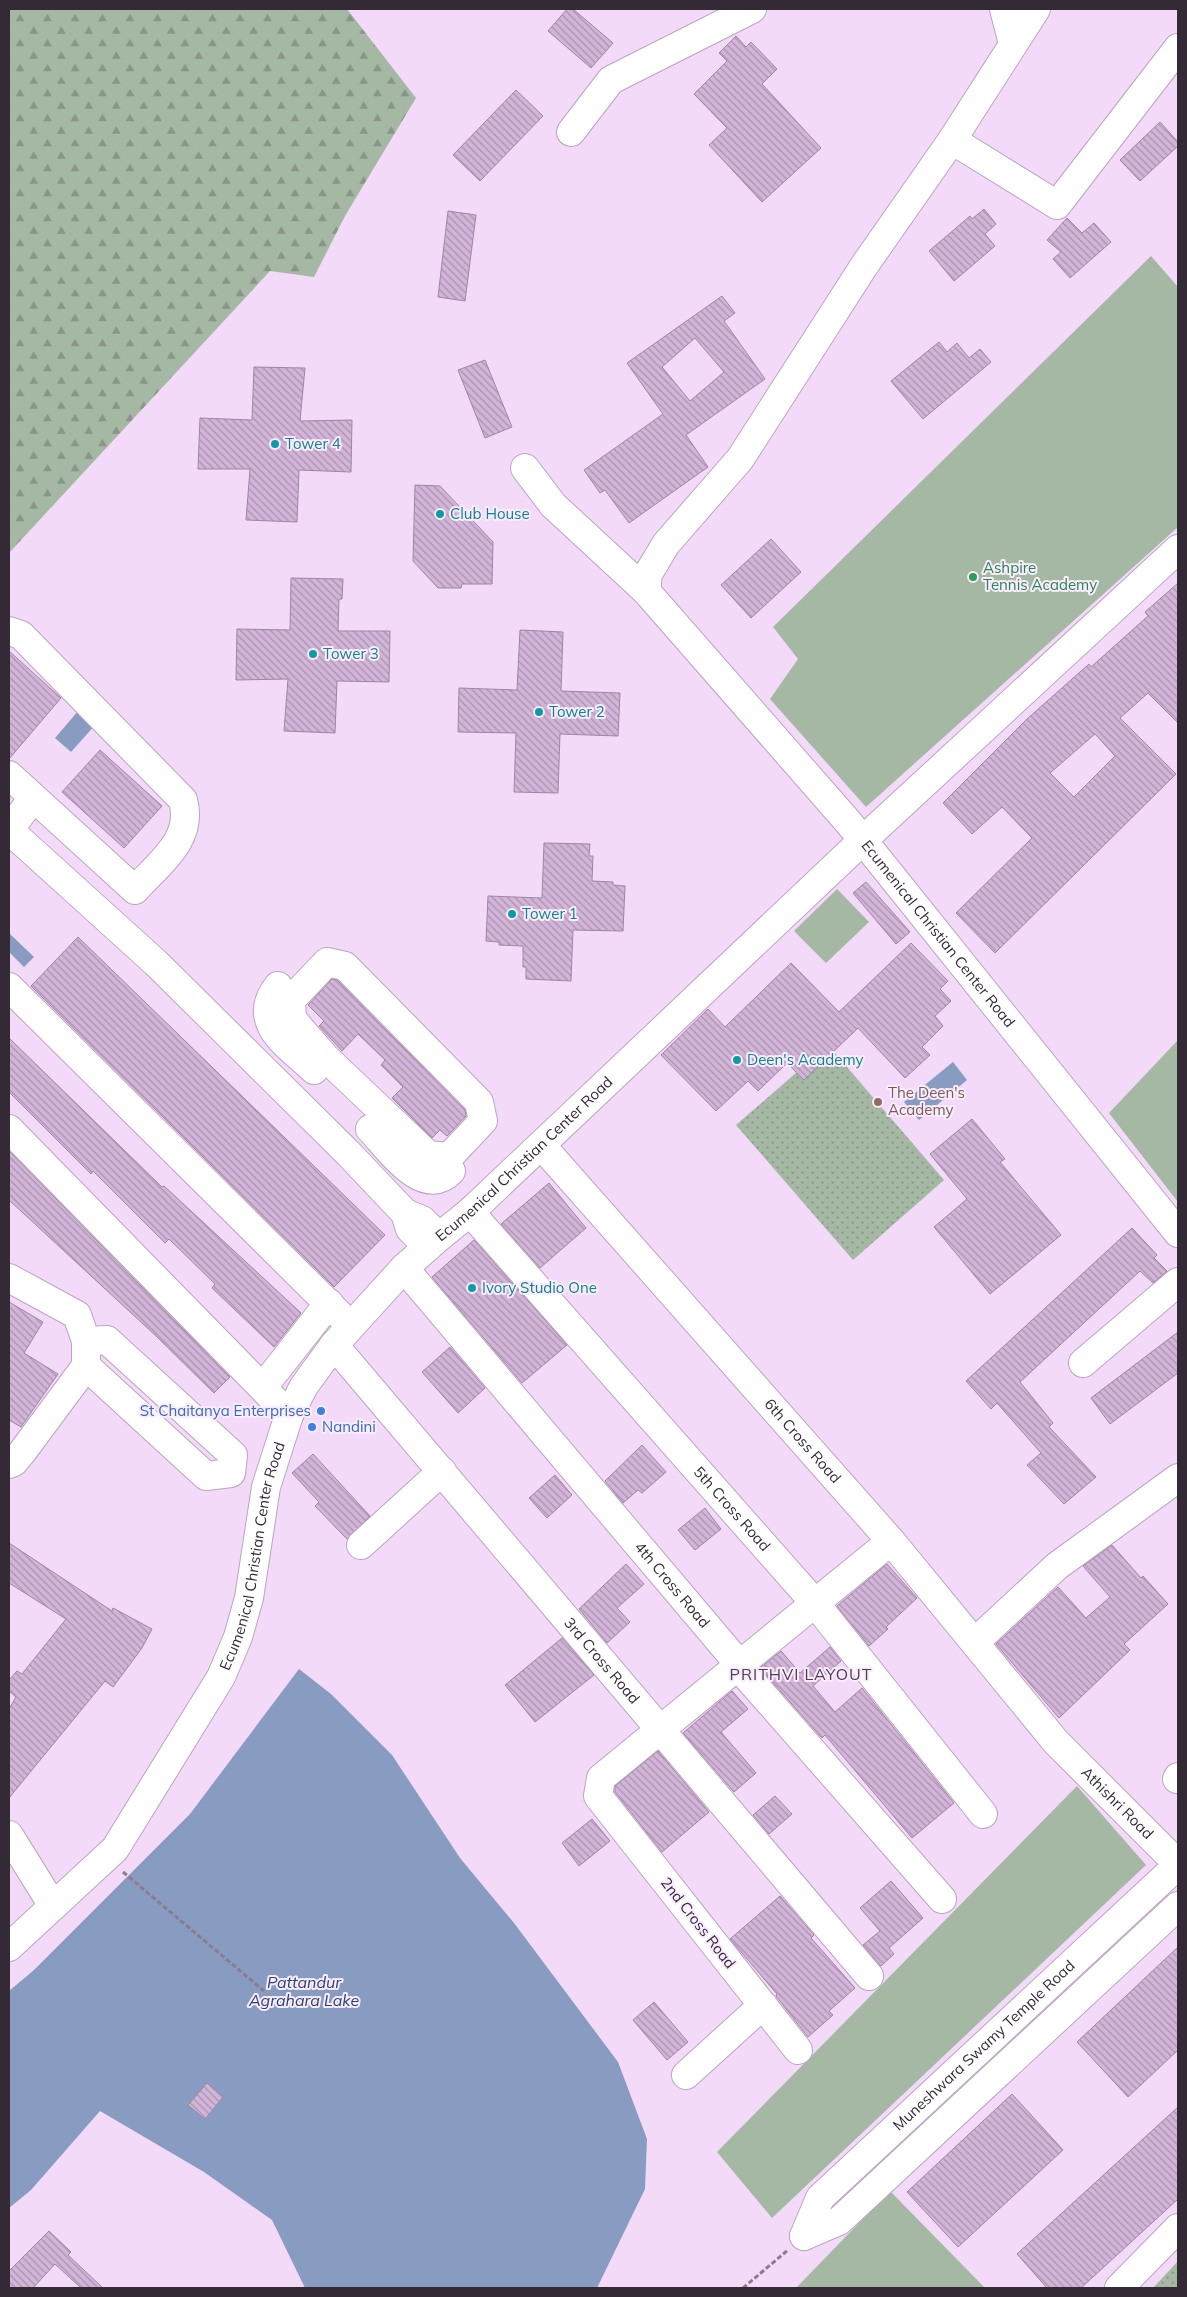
<svg xmlns="http://www.w3.org/2000/svg" width="1187" height="2297" font-family="Mulish,sans-serif">
	<style>
		.grass { fill: #a5b8a4 }
		.forest { fill: url(#forest-firs) }
		.park { fill: url(#park-dots) }
		.water { fill: #879cc0 }
		.building { fill: url(#building-back-hatch); stroke: #9e87a3; fill-rule: evenodd }
		.lines { fill: none; stroke-linecap: round; stroke-linejoin: round }
		.minor-casing { stroke: #bba4c1; stroke-width: 30 }
		.path { stroke: #8c7b8f; stroke-width: 3; stroke-dasharray: 5 2.5; stroke-linecap: butt }
		.minor { stroke: #fff; stroke-width: 28 }
		.culture-dot { fill: #0f9aa8; stroke: #faebfe; stroke-width: 2 }
		.leisure-dot { fill: #2e9e5b; stroke: #faebfe; stroke-width: 2 }
		.education-dot { fill: #8d6e63; stroke: #faebfe; stroke-width: 2 }
		.shop-dot { fill: #3f7fe0; stroke: #faebfe; stroke-width: 2 }
		.labels { text-anchor: middle; stroke-width: 4; stroke-linejoin: round; paint-order: stroke }
		.culture-label { font-size: 15px; fill: #0d838f; stroke: #faebfe; text-anchor: start }
		.leisure-label { font-size: 15px; fill: #27864d; stroke: #faebfe; text-anchor: start }
		.street-label { font-size: 15px; fill: #342a36; stroke: #faebfe }
		.education-label { font-size: 15px; fill: #785e54; stroke: #faebfe; text-anchor: start }
		.shop-label { font-size: 15px; fill: #366cbe; stroke: #faebfe; text-anchor: end }
		.neighbourhood-label { font-size: 16px; letter-spacing: 1px; fill: #4f3b54; stroke: #faebfe }
		.water-label { font-size: 16px; font-style: italic; fill: #284272; stroke: #faebfe }
	</style>
	<defs>
		<pattern id="forest-firs" width="22" height="20" patternUnits="userSpaceOnUse" patternTransform="scale(1.25)"><rect width="22" height="20" fill="#a5b8a4"/><path d="M5 1l3.5 6h-7zM16 11l3.5 6h-7z" fill="#879686"/></pattern>
		<pattern id="park-dots" width="8" height="8" patternUnits="userSpaceOnUse" patternTransform="scale(1.25)"><rect width="8" height="8" fill="#a5b8a4"/><path d="M2 2h.1M6 6h.1" fill="none" stroke="#879686" stroke-width="1.8" stroke-linecap="round"/></pattern>
		<pattern id="building-back-hatch" width="6" height="6" patternUnits="userSpaceOnUse" patternTransform="scale(1.25)"><rect width="6" height="6" fill="#d2b5d8"/><path d="M-1 5l2 2M0 0l6 6M5-1l2 2" fill="none" stroke="#ab93b0"/></pattern>
	</defs>
	<rect width="100%" height="100%" fill="#f3daf9"/>
	<g class="grass">
		<path d="M1151 256 1178 287V527L866 807 770 699 798 659 773 627Z"/>
		<path d="M837 889 869 922 826 963 794 931Z"/>
		<path d="M1178 1040V1202L1109 1113Z"/>
		<path d="M1077 1786 1146 1865 772 2218 717 2152Z"/>
		<path d="M890 2191 985 2288H796Z"/>
	</g>
	<path class="forest" d="M9 9H347L416 98 345 216 314 277 270 271 9 553Z"/>
	<g class="park">
		<path d="M828 1045 944 1180 853 1260 736 1125Z"/>
		<path d="M1178 2261V2288H1153Z"/>
	</g>
	<g class="water">
		<path d="M79 710 96 724 71 752 55 738Z"/>
		<path d="M9 933 34 957 24 967 9 952Z"/>
		<path d="M953 1062 967 1080 919 1120 904 1102Z"/>
		<path d="M299 1669 331 1694 392 1755 460 1858 514 1923 618 2062 647 2139 645 2189 597 2288H305L272 2220 204 2172 100 2111 31 2190 9 2208V1991L34 1970 190 1814Z"/>
	</g>
	<g class="building">
		<path d="M567 9H573L613 43 591 68 548 31Z"/>
		<path d="M736 36 746 47 751 42 777 69 762 84 821 148 762 202 709 145 727 128 694 94 727 61 719 53Z"/>
		<path d="M516 90 543 116 480 181 453 155Z"/>
		<path d="M1160 122 1178 142V146L1140 181 1120 160Z"/>
		<path d="M984 209 996 224 985 234 995 246 954 281 929 251 970 216 972 219Z"/>
		<path d="M448 211 476 215 465 301 438 297Z"/>
		<path d="M1067 218 1082 233 1094 223 1111 242 1070 278 1053 259 1061 252 1047 240Z"/>
		<path d="M722 296 735 313 724 321 765 379 686 435 708 467 629 523 605 490 600 493 584 470 663 414 627 363ZM695 338 724 372 690 401 662 367Z"/>
		<path d="M939 342 947 352 957 343 969 358 980 349 991 362 923 419 891 381Z"/>
		<path d="M485 360 512 427 485 438 458 370Z"/>
		<path d="M254 367 305 368 300 421 352 420 351 472 299 470 297 522 246 520 250 469H198L200 418 252 420Z"/>
		<path d="M415 485 440 486 493 542 492 584H462L461 588H438L413 561Z"/>
		<path d="M771 539 801 572 751 618 721 585Z"/>
		<path d="M291 578 343 579 342 599H339L338 631H390L389 682 337 681 335 733 284 731 288 679 236 680 237 629 290 630Z"/>
		<path d="M1178 583V723L1148 693 1120 718 1176 774 995 953 956 913 1032 838 1002 807 972 834 943 803 1027 719 1089 664 1091 667 1148 616 1145 612ZM1095 734 1115 756 1074 797 1050 773Z"/>
		<path d="M520 630 563 632 561 691 620 693 618 736 560 734 558 793 514 792 516 733 458 732 459 688 517 690Z"/>
		<path d="M9 651 61 698 9 759Z"/>
		<path d="M100 750 162 806 124 848 62 792Z"/>
		<path d="M544 843 590 844 589 856H593L592 881 613 882V885L625 886 623 931 573 930 571 981 526 979V967H523V946L499 945V942L486 941 488 896 542 898Z"/>
		<path d="M866 882 910 932 896 944 853 893Z"/>
		<path d="M78 937 385 1235 334 1287 31 986Z"/>
		<path d="M911 943 948 981 940 989 951 1001 935 1016 943 1026 922 1047 930 1055 905 1078 858 1028 804 1080 787 1063 758 1091 748 1081 716 1111 661 1055 708 1009 725 1027 791 963 839 1012Z"/>
		<path d="M332 979 337 980 465 1110 466 1116 447 1136 440 1130 432 1138 392 1098 403 1087 381 1065 385 1060 358 1034 342 1051 319 1026 324 1021 308 1005Z"/>
		<path d="M9 1038 162 1187 164 1186 301 1313 274 1347 212 1288 215 1284 169 1239 165 1243 93 1171 91 1174 9 1092Z"/>
		<path d="M972 1119 1005 1159 1000 1162 1061 1235 990 1294 934 1227 967 1199 930 1154Z"/>
		<path d="M9 1151 230 1377 214 1393 156 1336 9 1200Z"/>
		<path d="M549 1183 586 1228 540 1268 501 1224Z"/>
		<path d="M1132 1228 1157 1255 1154 1258 1167 1271 1153 1283 1140 1271 1020 1382 1053 1423 1049 1427 1096 1477 1064 1504 1027 1465 1041 1453 997 1403 991 1409 966 1381Z"/>
		<path d="M474 1240 567 1345 522 1383 432 1277Z"/>
		<path d="M9 1302 43 1322 24 1353 58 1374 21 1427 9 1420Z"/>
		<path d="M1178 1332V1373L1110 1424 1091 1398Z"/>
		<path d="M450 1347 485 1388 458 1413 422 1372Z"/>
		<path d="M642 1445 666 1472 642 1493 638 1490 623 1503 605 1481Z"/>
		<path d="M313 1454 370 1516 347 1539 315 1506 319 1502 292 1473Z"/>
		<path d="M555 1475 572 1495 547 1518 529 1498Z"/>
		<path d="M705 1508 721 1529 695 1550 678 1530Z"/>
		<path d="M9 1543 112 1611 113 1608 152 1629 142 1648 113 1687 105 1681 9 1798V1709L16 1697 9 1691V1680L17 1671 22 1674 66 1619 9 1583Z"/>
		<path d="M1112 1545 1141 1578 1143 1576 1168 1604 1124 1644 1130 1650 1059 1718 996 1644 1058 1587 1086 1618 1110 1597 1083 1566Z"/>
		<path d="M626 1564 644 1584 617 1608 630 1622 607 1643 579 1609Z"/>
		<path d="M887 1564 917 1598 886 1627 888 1629 869 1646 837 1606Z"/>
		<path d="M562 1638 594 1675 535 1722 505 1685Z"/>
		<path d="M830 1647 841 1661 813 1686 835 1712 862 1688 954 1803 912 1838 825 1735 822 1738 760 1668 781 1651 800 1673Z"/>
		<path d="M732 1691 748 1709 721 1732 756 1773 734 1792 683 1733Z"/>
		<path d="M658 1751 709 1812 662 1852 615 1792V1786Z"/>
		<path d="M775 1796 792 1814 769 1834 753 1815Z"/>
		<path d="M592 1819 610 1841 579 1866 562 1843Z"/>
		<path d="M891 1881 923 1918 889 1948 894 1954 881 1966 863 1945 880 1931 860 1908Z"/>
		<path d="M780 1896 814 1935 811 1938 855 1988 829 2011 833 2015 808 2037 776 1996 777 1994 730 1939Z"/>
		<path d="M1178 1947V2050L1128 2097 1077 2042Z"/>
		<path d="M654 2002 688 2042 667 2060 633 2020Z"/>
		<path d="M207 2083 223 2097 205 2119 188 2105Z"/>
		<path d="M1012 2094 1063 2150 958 2247 907 2192Z"/>
		<path d="M1178 2107V2199L1081 2288H1047L1017 2254Z"/>
		<path d="M49 2231 71 2252 68 2255 103 2288H81L55 2264 33 2288H9V2271Z"/>
	</g>
	<g class="lines">
		<g class="minor-casing">
			<g id="minor">
				<path d="M1004 9 1013 44"/>
				<path id="s1" d="M1036 9 952 140 864 266 740 459 666 544 648 574 646 591 849 823 1178 1233"/>
				<path d="M571 132 611 80 752 9"/>
				<path d="M952 140 1057 205 1178 48"/>
				<path d="M525 468 553 505 646 591"/>
				<path d="M9 631 21 635 183 800C194 840 159 863 135 890L9 775"/>
				<path d="M33 798 9 830 156 963 348 1153 405 1213"/>
				<path d="M327 962 345 966 479 1102 483 1121 449 1157 428 1155 325 1057 292 1019 291 1000Z"/>
				<path d="M278 986C249 1023 289 1046 314 1070"/>
				<path d="M9 987 351 1326"/>
				<path d="M9 1129 289 1415"/>
				<path d="M370 1129C389 1149 423 1200 451 1171"/>
				<path id="s2" d="M541 1145 891 1541 1056 1742 1178 1864"/>
				<path id="s3" d="M470 1212 814 1602 983 1814"/>
				<path d="M428 1247 410 1229 405 1213 422 1220 439 1237"/>
				<path id="s4" d="M404 1268 739 1664 742 1671 942 1899"/>
				<path d="M9 1278 77 1315 86 1341V1366L23 1451 14 1462 9 1464"/>
				<path id="s5" d="M334 1345 869 1976"/>
				<path d="M1083 1363 1178 1282"/>
				<path d="M86 1366 206 1476 231 1473 233 1455 107 1340 86 1341"/>
				<path d="M263 1387 329 1303"/>
				<path d="M361 1545 442 1471"/>
				<path d="M975 1642 1057 1566 1178 1478"/>
				<path d="M1177 1779 1178 1777"/>
				<path d="M9 1835 53 1906"/>
				<path id="s6" d="M9 1947 115 1849 221 1677 238 1637 249 1598 266 1487 289 1415 304 1386 334 1345 404 1268 439 1237 470 1212 862 841 1178 549"/>
				<path d="M798 2050 598 1796 601 1778 891 1541"/>
				<path d="M686 2075 763 2005"/>
				<path id="s7" d="M804 2236 820 2198 1178 1865"/>
				<path d="M804 2236 839 2221 1178 1906"/>
				<path d="M1119 2288 1178 2228"/>
			</g>
		</g>
		<g class="path">
			<path d="M123 1872 264 1991"/>
			<path d="M743 2288 788 2250"/>
		</g>
		<use href="#minor" class="minor"/>
	</g>
	<g class="culture-dot">
		<circle cx="275" cy="444" r="5"/>
		<circle cx="440" cy="514" r="5"/>
		<circle cx="313" cy="654" r="5"/>
		<circle cx="539" cy="712" r="5"/>
		<circle cx="512" cy="914" r="5"/>
		<circle cx="737" cy="1060" r="5"/>
		<circle cx="472" cy="1288" r="5"/>
	</g>
	<circle class="leisure-dot" cx="973" cy="577" r="5"/>
	<circle class="education-dot" cx="878" cy="1102" r="5"/>
	<g class="shop-dot">
		<circle cx="321" cy="1411" r="5"/>
		<circle cx="312" cy="1427" r="5"/>
	</g>
	<g class="labels">
		<g class="culture-label">
			<text x="285" y="449">Tower 4</text>
			<text x="450" y="519">Club House</text>
			<text x="323" y="659">Tower 3</text>
			<text x="549" y="717">Tower 2</text>
			<text x="522" y="919">Tower 1</text>
			<text x="747" y="1065">Deen's Academy</text>
			<text x="482" y="1293">Ivory Studio One</text>
		</g>
		<g class="leisure-label">
			<text x="983" y="573">Ashpire<tspan x="983" dy="17">Tennis Academy</tspan></text>
		</g>
		<g class="street-label">
			<text dy="5" stroke="none"><textPath href="#s1" startOffset="1154">Ecumenical Christian Center Road</textPath></text>
			<text dy="5" stroke="none"><textPath href="#s6" startOffset="968">Ecumenical Christian Center Road</textPath></text>
			<text dy="5" stroke="none"><textPath href="#s2" startOffset="395">6th Cross Road</textPath></text>
			<text dy="5" stroke="none"><textPath href="#s3" startOffset="396">5th Cross Road</textPath></text>
			<text dy="5" stroke="none"><textPath href="#s6" startOffset="472">Ecumenical Christian Center Road</textPath></text>
			<text dy="5" stroke="none"><textPath href="#s4" startOffset="415">4th Cross Road</textPath></text>
			<text dy="5" stroke="none"><textPath href="#s5" startOffset="414">3rd Cross Road</textPath></text>
			<text dy="5" stroke="none"><textPath href="#s2" startOffset="875">Athishri Road</textPath></text>
			<text transform="translate(698 1923) rotate(52)" y="5">2nd Cross Road</text>
			<text dy="5" stroke="none"><textPath href="#s7" startOffset="265">Muneshwara Swamy Temple Road</textPath></text>
		</g>
		<g class="education-label">
			<text x="888" y="1098">The Deen's<tspan x="888" dy="17">Academy</tspan></text>
		</g>
		<g class="shop-label">
			<text x="311" y="1416">St Chaitanya Enterprises</text>
			<text x="322" y="1432" text-anchor="start">Nandini</text>
		</g>
		<g class="neighbourhood-label">
			<text x="801" y="1680">PRITHVI LAYOUT</text>
		</g>
		<g class="water-label">
			<text x="304" y="1988">Pattandur<tspan x="304" dy="18">Agrahara Lake</tspan></text>
		</g>
	</g>
	<rect width="1187" height="2297" fill="none" stroke="#342a36" stroke-width="20"/>
</svg>
